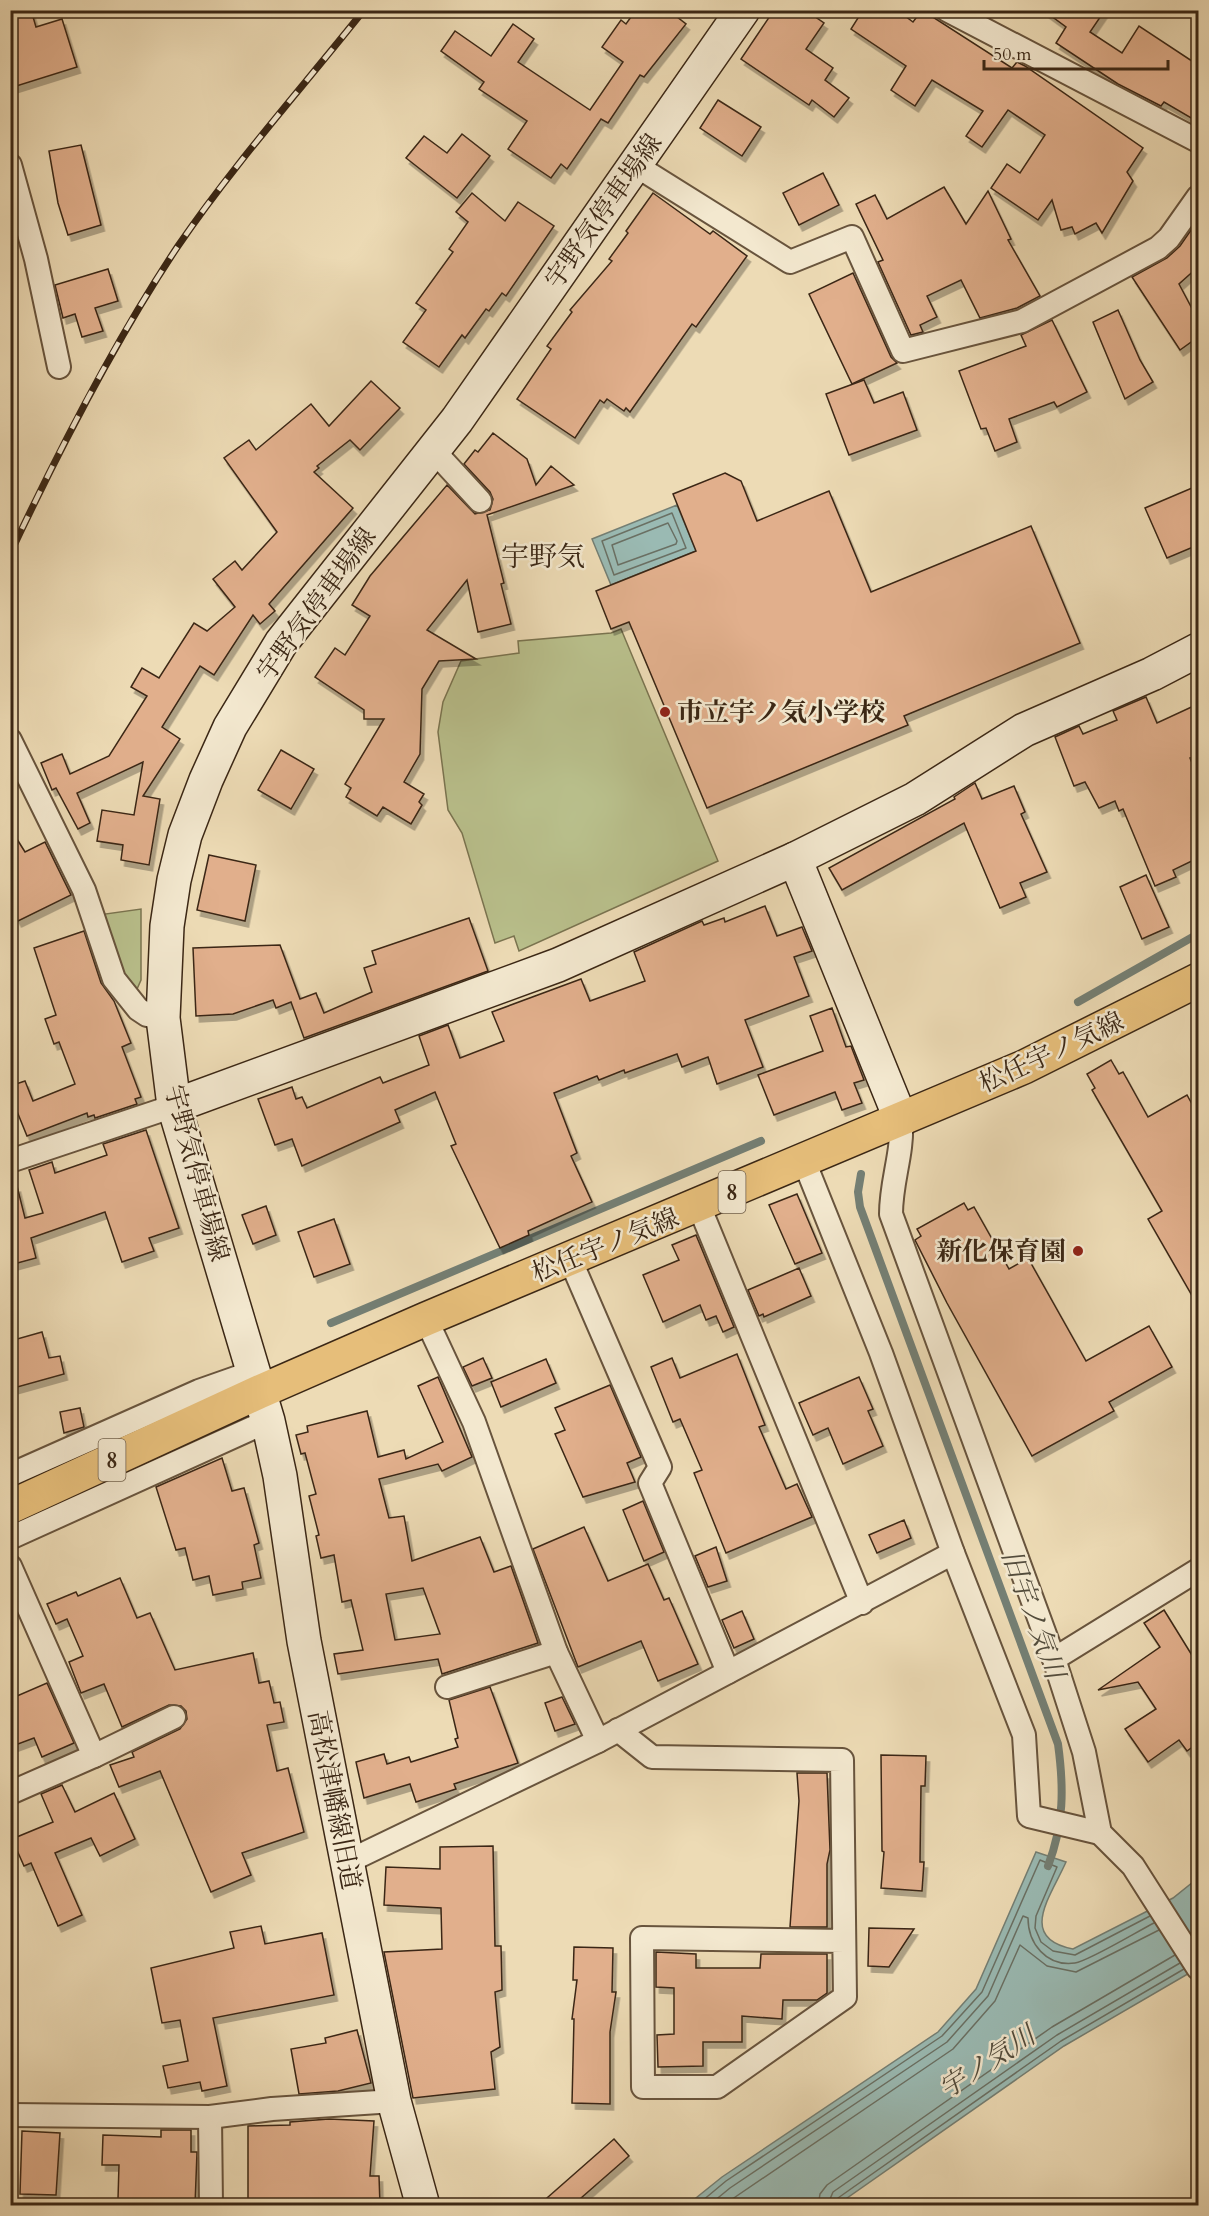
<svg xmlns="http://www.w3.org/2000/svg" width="1209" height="2216" font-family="Cardo,'Noto Serif JP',serif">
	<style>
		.green { fill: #b9c08c; stroke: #7a7450; stroke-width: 1.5 }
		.water { fill: #9abab3; stroke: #747f74; stroke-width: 1.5 }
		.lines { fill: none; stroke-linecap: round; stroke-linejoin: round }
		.shore { stroke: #6a7064; stroke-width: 1.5 }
		.stream { stroke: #747f74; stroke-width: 8 }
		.building { fill: #e1af8c; stroke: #3b2715; stroke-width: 1.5; fill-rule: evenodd; filter: url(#shadow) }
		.street-casing { stroke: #68543d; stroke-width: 26 }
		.secondary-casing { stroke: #3b2715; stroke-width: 36 }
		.primary-casing { stroke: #3b2715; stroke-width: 36 }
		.street { stroke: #f3e8cf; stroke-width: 22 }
		.secondary { stroke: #f3e8cf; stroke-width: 33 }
		.primary { stroke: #e6be7a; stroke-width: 33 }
		.rail-casing { stroke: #3b2715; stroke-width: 7 }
		.rail { stroke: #f3e8cf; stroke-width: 4.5; stroke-dasharray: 14; stroke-linecap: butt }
		.poi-dot { fill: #8f2418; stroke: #f3e8cf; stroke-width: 2 }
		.labels { text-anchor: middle; stroke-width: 5; stroke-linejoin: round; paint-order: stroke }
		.shield { fill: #f3e8cf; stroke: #72614d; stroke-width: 1.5 }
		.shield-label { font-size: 24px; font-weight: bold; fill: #3b2715 }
		.street-label { font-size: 26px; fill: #3b2715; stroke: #f3e8cf }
		.poi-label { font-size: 26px; font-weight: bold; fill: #3b2715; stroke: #f3e8cf; text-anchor: start }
		.water-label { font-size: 27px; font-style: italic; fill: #534c3c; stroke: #f3e8cf }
		.quarter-label { font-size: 28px; fill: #3b2715; stroke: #f3e8cf }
	</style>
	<defs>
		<filter id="shadow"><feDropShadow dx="3.5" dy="6" stdDeviation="0" flood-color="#0004"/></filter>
	</defs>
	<rect width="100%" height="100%" fill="#eddbb5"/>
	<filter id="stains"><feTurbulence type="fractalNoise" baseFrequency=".00333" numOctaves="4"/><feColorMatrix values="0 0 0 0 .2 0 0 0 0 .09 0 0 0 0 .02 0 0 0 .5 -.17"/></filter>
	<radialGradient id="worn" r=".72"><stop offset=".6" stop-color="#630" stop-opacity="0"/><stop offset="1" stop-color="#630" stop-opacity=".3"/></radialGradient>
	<g class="green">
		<path d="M621 629 718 861 519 951 514 936 495 943 462 833 448 810 438 732 443 702 461 661 519 653 518 641 611 633Z"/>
		<path d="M141 909V980L137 989 126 984 98 915Z"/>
	</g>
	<g class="water">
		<path d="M677 505 696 551 611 585 592 539Z"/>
		<path d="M1036 1852 1066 1862C1051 1896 1017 1938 1073 1949L1173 1898 1198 1878V1968L1064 2046 837 2205 686 2206 722 2177 938 2032 976 1989Z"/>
	</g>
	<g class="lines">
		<g class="shore">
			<path d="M672 513 686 548 614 575 602 541Z"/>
			<path d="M668 523 677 541 676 544 618 565 612 545Z"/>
			<path d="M696 2206 726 2181 942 2036 982 1992 1040 1860 1057 1867 1036 1916 1035 1928 1041 1942 1053 1951 1075 1955 1150 1916"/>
			<path d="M708 2206 730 2188 947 2042 988 1996 1023 1916 1028 1918C1028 1943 1046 1967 1075 1963 1089 1961 1138 1931 1154 1923"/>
			<path d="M722 2206 953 2049 995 2001 1020 1945 1047 1966 1076 1972 1159 1930"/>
			<path d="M818 2206 820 2194 827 2185 1052 2027 1175 1955"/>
			<path d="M827 2206 833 2192 1057 2035 1180 1963"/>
			<path d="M834 2206 838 2198 1061 2041 1184 1969"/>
		</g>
		<g class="stream">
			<path d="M1078 1002 1198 934"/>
			<path d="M861 1174 858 1192 860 1207 1058 1744C1064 1788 1064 1824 1048 1866"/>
			<path d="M331 1323 761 1141"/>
		</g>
	</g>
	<g class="building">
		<path d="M10 10H31L36 27 62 19 77 67 10 88Z"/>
		<path d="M636 10H668L686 24 644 77 640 75 608 123 601 119 567 169 561 164 551 178 508 149 527 121 479 89 484 82 441 51 455 31 491 56 513 24 534 39 518 62 590 110 623 62 602 47 621 20 626 24Z"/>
		<path d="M774 10H805L824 23 806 49 833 68 825 80 849 98 834 117 812 100 809 105 741 59Z"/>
		<path d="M863 10H897L913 22 922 10 1012 68 1017 62 1025 66 1143 148 1127 172 1133 181 1102 233 1096 223 1075 234 1072 227 1061 230 1052 200 1038 220 991 188 1007 164 1020 173 1045 135 1008 110 982 147 966 136 983 111 932 80 915 106 891 90 906 66 851 29Z"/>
		<path d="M1043 10H1105L1090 32 1122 53 1139 26 1198 65V122L1164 102 1161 106 1118 84 1056 43 1066 27Z"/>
		<path d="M718 100 761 127 742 156 700 128Z"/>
		<path d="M462 134 490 156 457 198 406 158 424 136 447 153Z"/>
		<path d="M81 145 101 225 68 235 58 203 49 151Z"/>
		<path d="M823 173 839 205 799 225 783 193Z"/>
		<path d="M944 187 966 224 988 191 1011 239 1008 240 1040 296 1017 308 980 318 961 280 927 296 937 317 920 325 923 332 911 335 878 262 883 260 856 204 875 195 887 219Z"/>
		<path d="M472 193 505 221 518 202 554 226 506 296 502 293 489 311 486 309 465 338 462 335 439 367 403 342 426 310 416 303 453 252 449 249 468 222 456 212Z"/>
		<path d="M653 193 710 234 713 231 747 256 696 327 692 324 630 412 626 408 624 411 607 399 604 403 600 400 575 438 517 399 551 349 547 346 572 312 570 310 612 261 609 259 628 233 626 231Z"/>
		<path d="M1198 220V267L1179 284 1198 320V337L1180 350 1132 277 1167 258 1180 246Z"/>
		<path d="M108 269 118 301 95 308 103 331 82 337 75 314 63 318 55 285Z"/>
		<path d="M853 273 891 357 897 363 852 384 809 294Z"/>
		<path d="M1118 310 1140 360 1153 382 1125 399 1093 322Z"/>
		<path d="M1052 320 1087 392 1057 407 1054 402 1009 419 1017 442 995 451 986 428 981 429 959 371 1026 346 1021 335Z"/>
		<path d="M864 380 874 403 903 392 917 430 849 455 826 394Z"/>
		<path d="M371 381 400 408 360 450 350 440 317 466 319 468 314 472 353 508 269 604 275 611 260 624 253 615 214 675 200 666 162 727 180 739 143 796 160 799 149 865 121 860 123 845 97 841 102 810 134 815 143 762 77 793 90 823 78 829 56 788 52 790 41 763 62 754 70 774 109 756 147 696 131 687 142 668 159 678 194 623 207 631 235 607 213 579 235 561 242 570 277 532 224 458 249 440 256 450 311 404 329 426Z"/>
		<path d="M493 433 527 459 536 485 551 466 574 485 487 515 504 583 501 584 511 624 478 632 467 580 427 630 476 659 439 661 422 689 420 754 404 782 424 794 419 802 422 805 411 824 383 807 377 816 346 797 351 788 345 784 384 719H364V710L315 677 335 648 345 655 370 616 352 605 370 576 447 485 475 514 490 510 493 499 490 492 464 464 475 450 478 452Z"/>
		<path d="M725 473 741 481 757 521 829 491 871 592 1031 526 1080 643 904 716 908 725 707 808 629 622 611 629 596 591 696 551 673 494Z"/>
		<path d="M1192 488 1198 503V545L1167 558 1145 508Z"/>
		<path d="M1146 697 1157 723 1198 704V756L1190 758 1198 778V858L1173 870 1176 877 1155 886 1123 809 1119 811 1115 801 1099 808 1085 782 1074 786 1055 737 1079 726 1083 734 1117 720 1113 711Z"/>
		<path d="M281 750 314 769 291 809 258 790Z"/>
		<path d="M975 783 982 799 1014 786 1025 812 1021 814 1047 872 1020 883 1026 897 1000 908 964 823 842 890 829 868 955 799 954 797Z"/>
		<path d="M10 828 25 852 45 842 71 895 18 921 10 907Z"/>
		<path d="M209 855 256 865 245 921 197 910Z"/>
		<path d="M1146 875 1169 927 1142 939 1120 887Z"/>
		<path d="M765 906 777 936 802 927 812 951 794 957 809 996 745 1020 763 1067 717 1084 708 1057 682 1067 677 1054 625 1073 624 1070 599 1080 597 1076 554 1093 577 1153 571 1156 592 1202 528 1231 529 1235 500 1248 451 1146 456 1144 435 1092 395 1110 400 1122 302 1166 292 1139 275 1145 258 1099 292 1087 296 1099 302 1097 307 1108 380 1077 383 1083 429 1065 419 1036 448 1025 460 1058 504 1041 492 1012 581 979 590 1001 645 981 634 952 702 921 704 925 724 918 725 922Z"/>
		<path d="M469 918 488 971 304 1038 291 1002 276 1008 273 1000 233 1014 196 1016 193 948 280 945 300 999 316 993 324 1013 372 992 364 968 376 964 372 951Z"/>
		<path d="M84 931 101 983 114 1001 131 1043 122 1047 141 1097 135 1099 137 1104 95 1118 94 1115 88 1117 87 1113 27 1136 16 1109 10 1111V1086L25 1081 33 1101 75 1084 59 1042 54 1044 45 1019 56 1015 34 948Z"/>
		<path d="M832 1008 846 1047 851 1046 864 1080 854 1083 862 1103 842 1110 835 1092 774 1115 758 1075 823 1051 810 1016Z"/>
		<path d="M1111 1060 1119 1074 1123 1072 1148 1117 1187 1095 1198 1115V1306L1148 1219 1162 1211 1092 1090 1095 1088 1087 1074Z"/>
		<path d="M146 1130 179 1228 149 1238 154 1251 122 1262 105 1212 31 1238 36 1258 10 1265V1187L17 1186 25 1218 43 1213 29 1170 52 1162 55 1173 107 1155 103 1144Z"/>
		<path d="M797 1194 822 1253 795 1264 769 1205Z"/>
		<path d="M964 1203 968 1210 974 1207 1009 1269 1028 1258 1086 1361 1149 1326 1172 1367 1109 1402 1114 1411 1032 1456 947 1303 915 1240 921 1236 917 1229Z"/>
		<path d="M266 1206 276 1235 253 1244 242 1215Z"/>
		<path d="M334 1219 350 1264 314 1277 298 1232Z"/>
		<path d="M696 1235 734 1327 723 1332 716 1316 706 1320 700 1305 663 1322 643 1275 679 1260 672 1245Z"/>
		<path d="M799 1268 811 1296 764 1317 763 1314 759 1316 748 1290Z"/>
		<path d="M42 1332 49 1358 60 1356 64 1374 10 1389V1341Z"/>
		<path d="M737 1354 765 1425 759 1427 786 1489 797 1484 812 1517 726 1553 694 1473 702 1470 680 1419 673 1422 651 1367 672 1358 680 1378Z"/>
		<path d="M483 1358 492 1378 472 1386 463 1367Z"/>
		<path d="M546 1359 556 1383 501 1407 491 1382Z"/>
		<path d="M438 1377 472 1457 442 1471 438 1464 379 1479 389 1518 404 1516 412 1561 480 1537 494 1572 511 1566 538 1643 442 1674 438 1659 338 1674 334 1654 363 1650 351 1600 342 1602 334 1555 321 1558 316 1536 319 1535 309 1496 316 1494 305 1453 301 1454 296 1435 308 1432 307 1426 367 1411 378 1457 404 1450 406 1459 443 1442 418 1386ZM423 1588 440 1634 395 1640 386 1594Z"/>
		<path d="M859 1377 873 1409 868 1411 883 1446 843 1464 828 1428 813 1435 799 1403Z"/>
		<path d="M610 1385 641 1457 627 1463 635 1482 583 1497 555 1434 565 1430 555 1408Z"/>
		<path d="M80 1408 84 1427 64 1433 60 1412Z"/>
		<path d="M222 1458 232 1491 244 1488 259 1543 254 1545 261 1578 242 1582 243 1589 213 1595 209 1576 193 1580 185 1548 176 1550 156 1487Z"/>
		<path d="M643 1501 664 1552 644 1561 623 1510Z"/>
		<path d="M904 1520 911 1538 877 1553 869 1535Z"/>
		<path d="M584 1527 608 1581 648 1564 664 1600 669 1598 698 1664 658 1681 641 1641 578 1667 533 1549Z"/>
		<path d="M716 1547 727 1581 708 1587 695 1556Z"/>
		<path d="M120 1578 137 1618 150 1613 175 1670 253 1653 259 1683 269 1681 274 1703 280 1702 284 1722 267 1725 277 1771 288 1768 304 1832 242 1853 251 1875 211 1892 160 1771 119 1787 110 1765 134 1757 132 1752 180 1729 187 1719 186 1711 181 1706 169 1705 122 1727 104 1684 81 1693 69 1662 83 1656 67 1619 56 1624 47 1604 76 1592 78 1596Z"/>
		<path d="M1164 1610 1198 1665V1743L1187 1751 1179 1740 1148 1762 1125 1729 1156 1709 1138 1682 1098 1690 1160 1647 1144 1623Z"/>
		<path d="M742 1611 754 1639 734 1648 722 1620Z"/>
		<path d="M47 1683 74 1743 42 1757 34 1738 10 1747V1699Z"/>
		<path d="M490 1687 518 1763 454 1784 456 1789 416 1802 410 1784 364 1798 356 1762 384 1754 387 1764 409 1757 411 1762 458 1747 455 1739 458 1738 449 1700Z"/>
		<path d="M562 1697 575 1724 555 1731 545 1703Z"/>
		<path d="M881 1755 926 1756 925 1786H921L920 1862H924L922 1891 881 1888 884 1852 882 1851Z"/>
		<path d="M797 1773H827L830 1850 827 1864V1927H790L799 1801Z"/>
		<path d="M62 1785 75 1812 114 1793 135 1839 100 1856 91 1838 55 1853 82 1915 58 1926 31 1863 24 1866 12 1839 53 1822 41 1794Z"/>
		<path d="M493 1846 495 1946H501L502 1990 495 1992 500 2047 491 2052 495 2089 413 2098 384 1952 442 1949 441 1908 384 1905 386 1867 440 1869V1847Z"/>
		<path d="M261 1926 265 1944 322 1933 334 1995 213 2018 227 2086 202 2091 200 2082 168 2088 163 2066 188 2061 180 2020 162 2023 151 1968 234 1948 230 1932Z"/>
		<path d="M869 1928 914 1929 889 1967 868 1966Z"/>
		<path d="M574 1947 613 1948 612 1992H616L610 2032V2104L572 2103 574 2019H572L577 1980H573Z"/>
		<path d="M656 1952 696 1954V1968H760L761 1954H827V1993L817 2000H783L782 2019 742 2016V2042H703V2066L658 2067 657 2035 674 2034V1988L656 1987Z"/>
		<path d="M357 2030 371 2083 338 2091 299 2094 291 2049 326 2043 325 2038Z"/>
		<path d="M329 2119 374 2121 370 2176H379L380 2205H248V2126L290 2125V2122Z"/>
		<path d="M161 2130H191V2152H197L195 2205H161V2201L118 2199 119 2165H102L103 2135 161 2137Z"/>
		<path d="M22 2131 60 2133 56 2195 20 2194Z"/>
		<path d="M614 2139 629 2156 573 2205H539Z"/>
	</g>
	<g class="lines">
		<g class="street-casing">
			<g id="street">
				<path d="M947 10 1198 141"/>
				<path d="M10 165 36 259 59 367"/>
				<path d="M635 165 790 262 852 237 903 351 1022 321 1158 248 1169 238 1198 197"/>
				<path d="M433 450 480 501"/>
				<path d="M10 740 84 890 114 979 138 1009 147 1015 163 1018"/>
				<path d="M901 1120C903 1155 891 1180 891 1214L1054 1659 1084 1752 1100 1833 1133 1866 1198 1968"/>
				<path d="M10 1161 174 1106"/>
				<path d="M804 1161 881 1353 953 1553 1024 1735 1029 1816 1100 1833"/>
				<path d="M699 1206 862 1603"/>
				<path d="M570 1259 660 1467 650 1483 728 1672"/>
				<path d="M426 1319 474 1422 556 1652 598 1741"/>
				<path d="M10 1475 199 1391 253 1372"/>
				<path d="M10 1538 268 1421"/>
				<path d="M10 1566 94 1756 174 1717"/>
				<path d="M1054 1659 1198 1570"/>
				<path d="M447 1687 556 1652"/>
				<path d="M618 1730 652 1757 842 1760 845 1997 717 2087H643L642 1938 844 1941"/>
				<path d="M10 1793 94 1756"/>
				<path d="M347 1862 598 1741 953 1553"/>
				<path d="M10 2115 210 2117 272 2109 394 2101"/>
				<path d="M210 2117 211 2206"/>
			</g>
		</g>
		<g class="secondary-casing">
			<g id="secondary">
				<path d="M174 1106 558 965 795 859"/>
				<path d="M901 1120 795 859 915 799 1024 730 1152 674 1198 650"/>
				<path d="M423 2206 394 2101 304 1641 280 1476 268 1421 174 1106 163 1018 167 926 174 880 185 835 206 780 230 727 281 643 457 420 743 10"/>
			</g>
		</g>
		<g class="primary-casing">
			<path id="primary" d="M10 1507 259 1392 426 1319 1024 1067 1198 980"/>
		</g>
		<use href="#street" class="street"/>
		<use href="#secondary" class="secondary"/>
		<use href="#primary" class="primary"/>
		<g class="rail-casing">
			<path id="rail" d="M10 554C59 450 114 342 178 246 234 164 302 88 364 10"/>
		</g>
		<use href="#rail" class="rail"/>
	</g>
	<g class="poi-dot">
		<circle cx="665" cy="712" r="6"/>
		<circle cx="1078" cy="1251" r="6"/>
	</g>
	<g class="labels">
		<g class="shield">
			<rect x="718.5" y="1171" width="27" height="42" rx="4.5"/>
			<rect x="98.5" y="1439" width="27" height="42" rx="4.5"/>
		</g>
		<g class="shield-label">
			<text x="732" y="1200">8</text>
			<text x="112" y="1468">8</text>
		</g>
		<g class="street-label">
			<text transform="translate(603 211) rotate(-55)" y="9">宇野気停車場線</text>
			<text transform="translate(316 604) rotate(-54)" y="9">宇野気停車場線</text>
			<text transform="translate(1051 1052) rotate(-25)" y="9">松任宇ノ気線</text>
			<text transform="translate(197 1173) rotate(75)" y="9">宇野気停車場線</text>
			<text transform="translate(605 1245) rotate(-22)" y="9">松任宇ノ気線</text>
			<text transform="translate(335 1800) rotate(79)" y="9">高松津幡線旧道</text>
		</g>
		<g class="poi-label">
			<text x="677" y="721">市立宇ノ気小学校</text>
			<text x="1066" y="1260" text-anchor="end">新化保育園</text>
		</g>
		<g class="water-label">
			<text transform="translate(1033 1614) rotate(70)" y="9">旧宇ノ気川</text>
			<text transform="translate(987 2062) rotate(-33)" y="9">宇ノ気川</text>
		</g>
		<g class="quarter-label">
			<text x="543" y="566">宇野気</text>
		</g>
	</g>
	<rect width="1209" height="2216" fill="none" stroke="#eddbb5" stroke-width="36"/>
	<rect x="12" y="12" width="1185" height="2192" fill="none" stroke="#3b2715" stroke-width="3"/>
	<rect x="18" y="18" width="1173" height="2180" fill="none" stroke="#3b2715" stroke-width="1.5"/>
	<path d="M984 60v9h184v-9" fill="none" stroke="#3b2715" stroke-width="3"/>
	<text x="993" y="60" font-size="18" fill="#3b2715" stroke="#f3e8cf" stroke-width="4.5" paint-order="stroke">50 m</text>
	<rect width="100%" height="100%" filter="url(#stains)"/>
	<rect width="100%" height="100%" fill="url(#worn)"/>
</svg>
